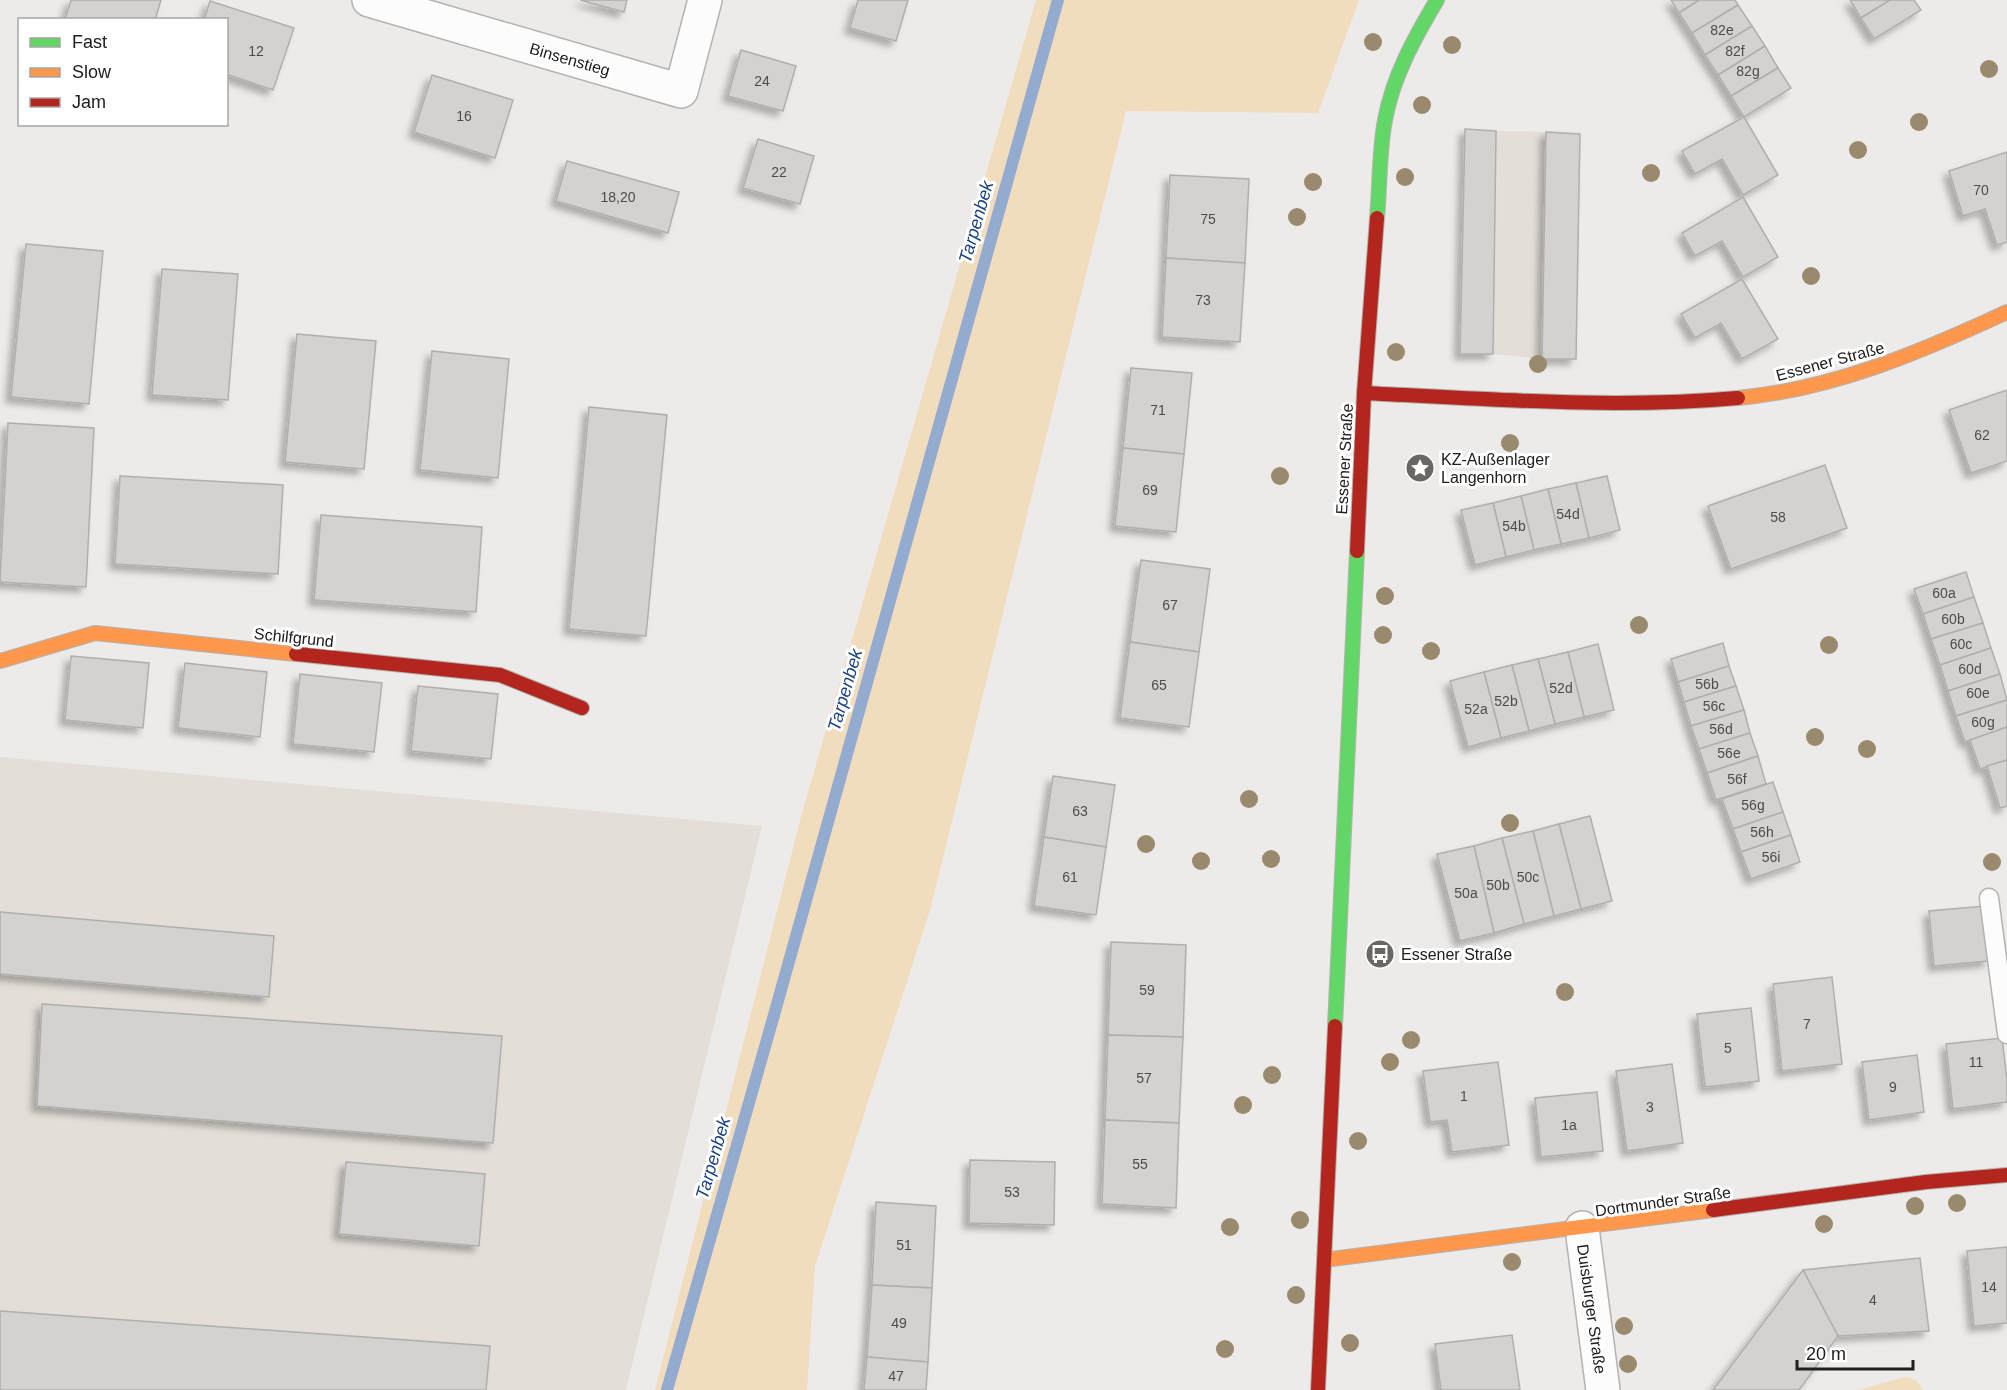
<svg xmlns="http://www.w3.org/2000/svg" width="2007" height="1390" font-family="Helvetica,sans-serif">
	<style>
		.built { fill: #e3ded8 }
		.green { fill: #f1dcbe }
		.lines { fill: none; stroke-linecap: round; stroke-linejoin: round }
		.stream { stroke: #94abd0; stroke-width: 12 }
		.building { fill: #d3d2d1; stroke: #b0afae; stroke-width: 1.5; filter: url(#shadow) }
		.lane-casing { stroke: #b3b2b0; stroke-width: 21 }
		.street-casing { stroke: #b3b2b0; stroke-width: 36 }
		.fast-casing { stroke: #b3b2b0; stroke-width: 16 }
		.slow-casing { stroke: #b3b2b0; stroke-width: 16 }
		.jam-casing { stroke: #b3b2b0; stroke-width: 16 }
		.lane { stroke: #fcfcfc; stroke-width: 18 }
		.street { stroke: #fcfcfc; stroke-width: 33 }
		.fast { stroke: #63d668; stroke-width: 14 }
		.slow { stroke: #ff974d; stroke-width: 14 }
		.jam { stroke: #b3261e; stroke-width: 14 }
		.tree { fill: #99896d }
		.labels { text-anchor: middle; stroke-width: 6; stroke-linejoin: round; paint-order: stroke }
		.number-label { font-size: 14px; fill: #4d4c4b }
		.street-label { font-size: 16px; fill: #20201e; stroke: #fff }
		.poi-label { font-size: 16px; fill: #20201e; stroke: #fff; text-anchor: start }
		.water-label { font-size: 18px; font-style: italic; fill: #1c4386; stroke: #fff }
	</style>
	<defs>
		<filter id="shadow"><feDropShadow dx="-5.5" dy="5.5" stdDeviation="3" flood-color="#0004"/></filter>
	</defs>
	<rect width="100%" height="100%" fill="#edebe9"/>
	<g class="built">
		<path d="M1496 131 1546 132 1542 359 1493 354Z"/>
		<path d="M0 757 762 826 626 1390H0Z"/>
	</g>
	<g class="green">
		<path d="M1036 0H1359L1318 113 1126 111 931 907 815 1266 807 1390H655L801 817Z"/>
		<path d="M1905 1377 1916 1380 1923 1390H1858Z"/>
	</g>
	<g class="lines">
		<path class="stream" d="M667 1390 774 1015 1058 0"/>
	</g>
	<g class="building">
		<path d="M71 0H161L155 20H65Z"/>
		<path d="M580 0H627L624 12Z"/>
		<path d="M858 0H908L896 41 850 28Z"/>
		<path d="M1671 0H1699L1679 13Z"/>
		<path d="M1699 0H1735L1738 5 1692 33 1679 13Z"/>
		<path d="M1850 0H1890L1861 18Z"/>
		<path d="M1890 0H1914L1921 10 1874 39 1861 18Z"/>
		<path d="M210 1 294 28 273 90 226 74V20H204Z"/>
		<path d="M1738 5 1752 26 1705 55 1692 33Z"/>
		<path d="M1752 26 1765 46 1718 75 1705 55Z"/>
		<path d="M1765 46 1778 68 1731 96 1718 75Z"/>
		<path d="M741 50 796 66 783 111 728 96Z"/>
		<path d="M1778 68 1791 88 1744 117 1731 96Z"/>
		<path d="M432 75 513 100 495 158 414 132Z"/>
		<path d="M1744 117 1778 175 1743 195 1722 159 1695 174 1682 151Z"/>
		<path d="M1465 129 1496 131 1493 354H1460Z"/>
		<path d="M1546 132 1580 134 1576 359H1542Z"/>
		<path d="M758 139 814 156 800 204 743 188Z"/>
		<path d="M2007 152V242L1997 245 1985 209 1963 216 1949 171Z"/>
		<path d="M567 161 679 192 668 233 556 201Z"/>
		<path d="M1170 175 1249 179 1245 263 1166 258Z"/>
		<path d="M1743 197 1778 257 1743 277 1722 241 1695 256 1682 233Z"/>
		<path d="M26 244 103 251 89 404 11 397Z"/>
		<path d="M1166 258 1245 263 1240 342 1162 337Z"/>
		<path d="M162 269 238 274 228 400 152 395Z"/>
		<path d="M1742 279 1778 339 1742 359 1721 323 1695 338 1681 314Z"/>
		<path d="M297 334 376 341 364 469 285 462Z"/>
		<path d="M432 351 509 359 498 478 420 470Z"/>
		<path d="M1131 368 1192 373 1184 454 1123 448Z"/>
		<path d="M2007 390V461L1971 473 1949 410Z"/>
		<path d="M589 407 667 415 646 636 569 629Z"/>
		<path d="M8 423 94 428 86 587 0 582Z"/>
		<path d="M1123 448 1184 454 1176 532 1115 526Z"/>
		<path d="M1825 465 1847 528 1731 569 1708 506Z"/>
		<path d="M120 476 283 485 278 574 115 564Z"/>
		<path d="M1607 476 1620 530 1589 538 1576 483Z"/>
		<path d="M1576 483 1589 538 1561 544 1548 489Z"/>
		<path d="M1548 489 1561 544 1534 550 1521 496Z"/>
		<path d="M1521 496 1534 550 1506 557 1493 503Z"/>
		<path d="M1493 503 1506 557 1475 565 1461 510Z"/>
		<path d="M321 515 482 527 476 612 314 600Z"/>
		<path d="M1141 560 1210 569 1199 652 1130 642Z"/>
		<path d="M1966 572 1974 597 1923 614 1914 589Z"/>
		<path d="M1974 597 1983 623 1931 639 1923 614Z"/>
		<path d="M1983 623 1991 648 1940 665 1931 639Z"/>
		<path d="M1130 642 1199 652 1189 727 1120 718Z"/>
		<path d="M1723 643 1729 666 1678 682 1671 659Z"/>
		<path d="M1598 644 1614 710 1584 717 1568 652Z"/>
		<path d="M1991 648 2000 674 1948 691 1940 665Z"/>
		<path d="M1568 652 1584 717 1555 724 1538 659Z"/>
		<path d="M71 656 149 663 143 728 65 720Z"/>
		<path d="M1538 659 1555 724 1529 731 1512 665Z"/>
		<path d="M185 663 267 672 260 737 178 728Z"/>
		<path d="M1512 665 1529 731 1501 738 1484 672Z"/>
		<path d="M1729 666 1736 686 1684 702 1678 682Z"/>
		<path d="M1484 672 1501 738 1468 747 1450 681Z"/>
		<path d="M300 674 382 683 374 752 293 744Z"/>
		<path d="M2000 674 2007 700 1956 716 1948 691Z"/>
		<path d="M418 686 498 694 491 759 411 751Z"/>
		<path d="M1736 686 1744 710 1691 726 1684 702Z"/>
		<path d="M2007 700V727L1965 742 1956 716Z"/>
		<path d="M1744 710 1750 733 1699 749 1691 726Z"/>
		<path d="M2007 727V760L1980 769 1970 740Z"/>
		<path d="M1750 733 1758 756 1707 773 1699 749Z"/>
		<path d="M1758 756 1766 784 1716 800 1707 773Z"/>
		<path d="M2007 760V806L2000 808 1987 766Z"/>
		<path d="M1053 776 1115 785 1106 847 1044 837Z"/>
		<path d="M1773 782 1783 812 1733 829 1722 799Z"/>
		<path d="M1783 812 1791 835 1741 852 1733 829Z"/>
		<path d="M1590 816 1612 901 1581 909 1559 824Z"/>
		<path d="M1559 824 1581 909 1554 916 1533 831Z"/>
		<path d="M1533 831 1554 916 1524 924 1502 838Z"/>
		<path d="M1791 835 1800 862 1751 879 1741 852Z"/>
		<path d="M1044 837 1106 847 1096 915 1034 906Z"/>
		<path d="M1502 838 1524 924 1494 933 1474 846Z"/>
		<path d="M1474 846 1494 933 1460 941 1437 854Z"/>
		<path d="M1985 906 1989 961 1934 966 1929 911Z"/>
		<path d="M0 912 274 936 269 997 0 974Z"/>
		<path d="M1111 942 1186 945 1183 1037 1108 1035Z"/>
		<path d="M1832 977 1842 1064 1782 1071 1773 984Z"/>
		<path d="M42 1004 502 1036 493 1143 37 1106Z"/>
		<path d="M1751 1008 1759 1081 1705 1087 1697 1014Z"/>
		<path d="M1108 1035 1183 1037 1179 1123 1105 1120Z"/>
		<path d="M2002 1038 2007 1080V1102L1953 1109 1946 1044Z"/>
		<path d="M1917 1055 1924 1112 1869 1120 1862 1062Z"/>
		<path d="M1498 1062 1509 1145 1452 1152 1447 1120 1430 1122 1423 1071Z"/>
		<path d="M1672 1064 1683 1143 1627 1151 1616 1071Z"/>
		<path d="M1597 1092 1603 1151 1541 1157 1535 1098Z"/>
		<path d="M1105 1120 1179 1123 1176 1208 1102 1204Z"/>
		<path d="M970 1160 1055 1162 1054 1225 969 1223Z"/>
		<path d="M346 1162 485 1174 479 1246 339 1234Z"/>
		<path d="M876 1202 936 1206 932 1288 872 1285Z"/>
		<path d="M2007 1247V1323L1974 1326 1967 1251Z"/>
		<path d="M1920 1258 1929 1331 1838 1336 1803 1270Z"/>
		<path d="M1803 1270 1838 1336 1799 1390H1713Z"/>
		<path d="M872 1285 932 1288 928 1362 867 1357Z"/>
		<path d="M0 1311 490 1346 486 1390H0Z"/>
		<path d="M1512 1335 1520 1390H1441L1435 1344Z"/>
		<path d="M867 1357 928 1362 926 1390H864Z"/>
	</g>
	<g class="lines">
		<g class="lane-casing">
			<path id="lane" d="M1989 898 2007 1034"/>
		</g>
		<g class="street-casing">
			<g id="street">
				<path d="M369 0 681 91 705 0"/>
				<path d="M1582 1228 1603 1390"/>
			</g>
		</g>
		<g class="fast-casing">
			<g id="fast">
				<path d="M1377 218C1380 186 1379 151 1385 120 1393 76 1415 37 1437 0"/>
				<path d="M1335 1026 1357 551"/>
			</g>
		</g>
		<g class="slow-casing">
			<g id="slow">
				<path d="M1738 398C1834 389 1921 352 2007 312"/>
				<path d="M0 661 95 633 296 654"/>
				<path d="M1324 1260 1713 1210"/>
			</g>
		</g>
		<g class="jam-casing">
			<g id="jam">
				<path d="M1364 393C1489 399 1614 409 1738 398"/>
				<path d="M1357 551 1364 393 1377 218"/>
				<path d="M296 654 500 675 582 708"/>
				<path d="M1713 1210 1926 1182 2007 1175"/>
				<path d="M1318 1390 1335 1026"/>
			</g>
		</g>
		<use href="#lane" class="lane"/>
		<use href="#street" class="street"/>
		<use href="#fast" class="fast"/>
		<use href="#slow" class="slow"/>
		<use href="#jam" class="jam"/>
	</g>
	<g class="tree">
		<circle cx="1373" cy="42" r="9"/>
		<circle cx="1452" cy="45" r="9"/>
		<circle cx="1989" cy="69" r="9"/>
		<circle cx="1422" cy="105" r="9"/>
		<circle cx="1919" cy="122" r="9"/>
		<circle cx="1858" cy="150" r="9"/>
		<circle cx="1651" cy="173" r="9"/>
		<circle cx="1405" cy="177" r="9"/>
		<circle cx="1313" cy="182" r="9"/>
		<circle cx="1297" cy="217" r="9"/>
		<circle cx="1811" cy="276" r="9"/>
		<circle cx="1396" cy="352" r="9"/>
		<circle cx="1538" cy="364" r="9"/>
		<circle cx="1510" cy="443" r="9"/>
		<circle cx="1280" cy="476" r="9"/>
		<circle cx="1385" cy="596" r="9"/>
		<circle cx="1639" cy="625" r="9"/>
		<circle cx="1383" cy="635" r="9"/>
		<circle cx="1829" cy="645" r="9"/>
		<circle cx="1431" cy="651" r="9"/>
		<circle cx="1815" cy="737" r="9"/>
		<circle cx="1867" cy="749" r="9"/>
		<circle cx="1249" cy="799" r="9"/>
		<circle cx="1510" cy="823" r="9"/>
		<circle cx="1146" cy="844" r="9"/>
		<circle cx="1271" cy="859" r="9"/>
		<circle cx="1201" cy="861" r="9"/>
		<circle cx="1992" cy="862" r="9"/>
		<circle cx="1565" cy="992" r="9"/>
		<circle cx="1411" cy="1040" r="9"/>
		<circle cx="1390" cy="1062" r="9"/>
		<circle cx="1272" cy="1075" r="9"/>
		<circle cx="1243" cy="1105" r="9"/>
		<circle cx="1358" cy="1141" r="9"/>
		<circle cx="1957" cy="1203" r="9"/>
		<circle cx="1915" cy="1206" r="9"/>
		<circle cx="1300" cy="1220" r="9"/>
		<circle cx="1824" cy="1224" r="9"/>
		<circle cx="1230" cy="1227" r="9"/>
		<circle cx="1512" cy="1262" r="9"/>
		<circle cx="1296" cy="1295" r="9"/>
		<circle cx="1624" cy="1326" r="9"/>
		<circle cx="1350" cy="1343" r="9"/>
		<circle cx="1225" cy="1349" r="9"/>
		<circle cx="1628" cy="1364" r="9"/>
	</g>
	<defs>
		<g id="sight-disc" transform="scale(1.5)"><circle r="9.5" fill="#686765" stroke="#fff"/><path d="M0-6L1.8-2.2L6-1.7L2.9 1.2L3.7 5.4L0 3.3L-3.7 5.4L-2.9 1.2L-6-1.7L-1.8-2.2Z" fill="#fff"/></g>
		<g id="bus-disc" transform="scale(1.5)"><circle r="9.5" fill="#686765" stroke="#fff"/><path d="M-5-6H5V4H4V6H2V4H-2V6H-4V4H-5ZM-3.5-4V0h7V-4ZM-3.5 1.2v1.5H-2V1.2ZM2 1.2v1.5H3.5V1.2Z" fill="#fff"/></g>
	</defs>
	<g fill-rule="evenodd">
		<use href="#sight-disc" x="1420" y="468"/>
		<use href="#bus-disc" x="1380" y="954"/>
	</g>
	<g class="labels">
		<g class="number-label">
			<text x="1722" y="35">82e</text>
			<text x="256" y="56">12</text>
			<text x="1735" y="56">82f</text>
			<text x="1748" y="76">82g</text>
			<text x="762" y="86">24</text>
			<text x="464" y="121">16</text>
			<text x="779" y="177">22</text>
			<text x="1981" y="195">70</text>
			<text x="618" y="202">18,20</text>
			<text x="1208" y="224">75</text>
			<text x="1203" y="305">73</text>
			<text x="1158" y="415">71</text>
			<text x="1982" y="440">62</text>
			<text x="1150" y="495">69</text>
			<text x="1568" y="519">54d</text>
			<text x="1778" y="522">58</text>
			<text x="1514" y="531">54b</text>
			<text x="1944" y="598">60a</text>
			<text x="1170" y="610">67</text>
			<text x="1953" y="624">60b</text>
			<text x="1961" y="649">60c</text>
			<text x="1970" y="674">60d</text>
			<text x="1707" y="689">56b</text>
			<text x="1159" y="690">65</text>
			<text x="1561" y="693">52d</text>
			<text x="1978" y="698">60e</text>
			<text x="1506" y="706">52b</text>
			<text x="1714" y="711">56c</text>
			<text x="1476" y="714">52a</text>
			<text x="1983" y="727">60g</text>
			<text x="1721" y="734">56d</text>
			<text x="1729" y="758">56e</text>
			<text x="1737" y="784">56f</text>
			<text x="1753" y="810">56g</text>
			<text x="1080" y="816">63</text>
			<text x="1762" y="837">56h</text>
			<text x="1771" y="862">56i</text>
			<text x="1070" y="882">61</text>
			<text x="1528" y="882">50c</text>
			<text x="1498" y="890">50b</text>
			<text x="1466" y="898">50a</text>
			<text x="1147" y="995">59</text>
			<text x="1807" y="1029">7</text>
			<text x="1728" y="1053">5</text>
			<text x="1976" y="1067">11</text>
			<text x="1144" y="1083">57</text>
			<text x="1893" y="1092">9</text>
			<text x="1464" y="1101">1</text>
			<text x="1650" y="1112">3</text>
			<text x="1569" y="1130">1a</text>
			<text x="1140" y="1169">55</text>
			<text x="1012" y="1197">53</text>
			<text x="904" y="1250">51</text>
			<text x="1989" y="1292">14</text>
			<text x="1873" y="1305">4</text>
			<text x="899" y="1328">49</text>
			<text x="896" y="1381">47</text>
		</g>
		<g class="street-label">
			<text transform="translate(570 59) rotate(16)" y="6">Binsenstieg</text>
			<text transform="translate(1830 361) rotate(-15)" y="6">Essener Straße</text>
			<text transform="translate(1344 459) rotate(-87)" y="6">Essener Straße</text>
			<text transform="translate(294 637) rotate(6)" y="6">Schilfgrund</text>
			<text transform="translate(1663 1201) rotate(-8)" y="6">Dortmunder Straße</text>
			<text transform="translate(1592 1309) rotate(82)" y="6">Duisburger Straße</text>
		</g>
		<g class="poi-label">
			<text x="1441" y="465">KZ-Außenlager<tspan x="1441" dy="18">Langenhorn</tspan></text>
			<text x="1401" y="960">Essener Straße</text>
		</g>
		<g class="water-label">
			<text transform="translate(976 222) rotate(-74)" y="6">Tarpenbek</text>
			<text transform="translate(845 690) rotate(-74)" y="6">Tarpenbek</text>
			<text transform="translate(713 1158) rotate(-74)" y="6">Tarpenbek</text>
		</g>
	</g>
	<rect x="18" y="18" width="210" height="108" fill="#ffffff" stroke="#a6a6a5" stroke-width="1.5"/>
	<rect x="30" y="38" width="30" height="9" fill="#63d668" stroke="#a6a6a5" stroke-width="1.5"/>
	<text x="72" y="48" font-size="18" fill="#20201e">Fast</text>
	<rect x="30" y="68" width="30" height="9" fill="#ff974d" stroke="#a6a6a5" stroke-width="1.5"/>
	<text x="72" y="78" font-size="18" fill="#20201e">Slow</text>
	<rect x="30" y="98" width="30" height="9" fill="#b3261e" stroke="#a6a6a5" stroke-width="1.5"/>
	<text x="72" y="108" font-size="18" fill="#20201e">Jam</text>
	<path d="M1797 1360v9h116v-9" fill="none" stroke="#20201e" stroke-width="3"/>
	<text x="1806" y="1360" font-size="18" fill="#20201e" stroke="#ffffff" stroke-width="4.5" paint-order="stroke">20 m</text>
</svg>
